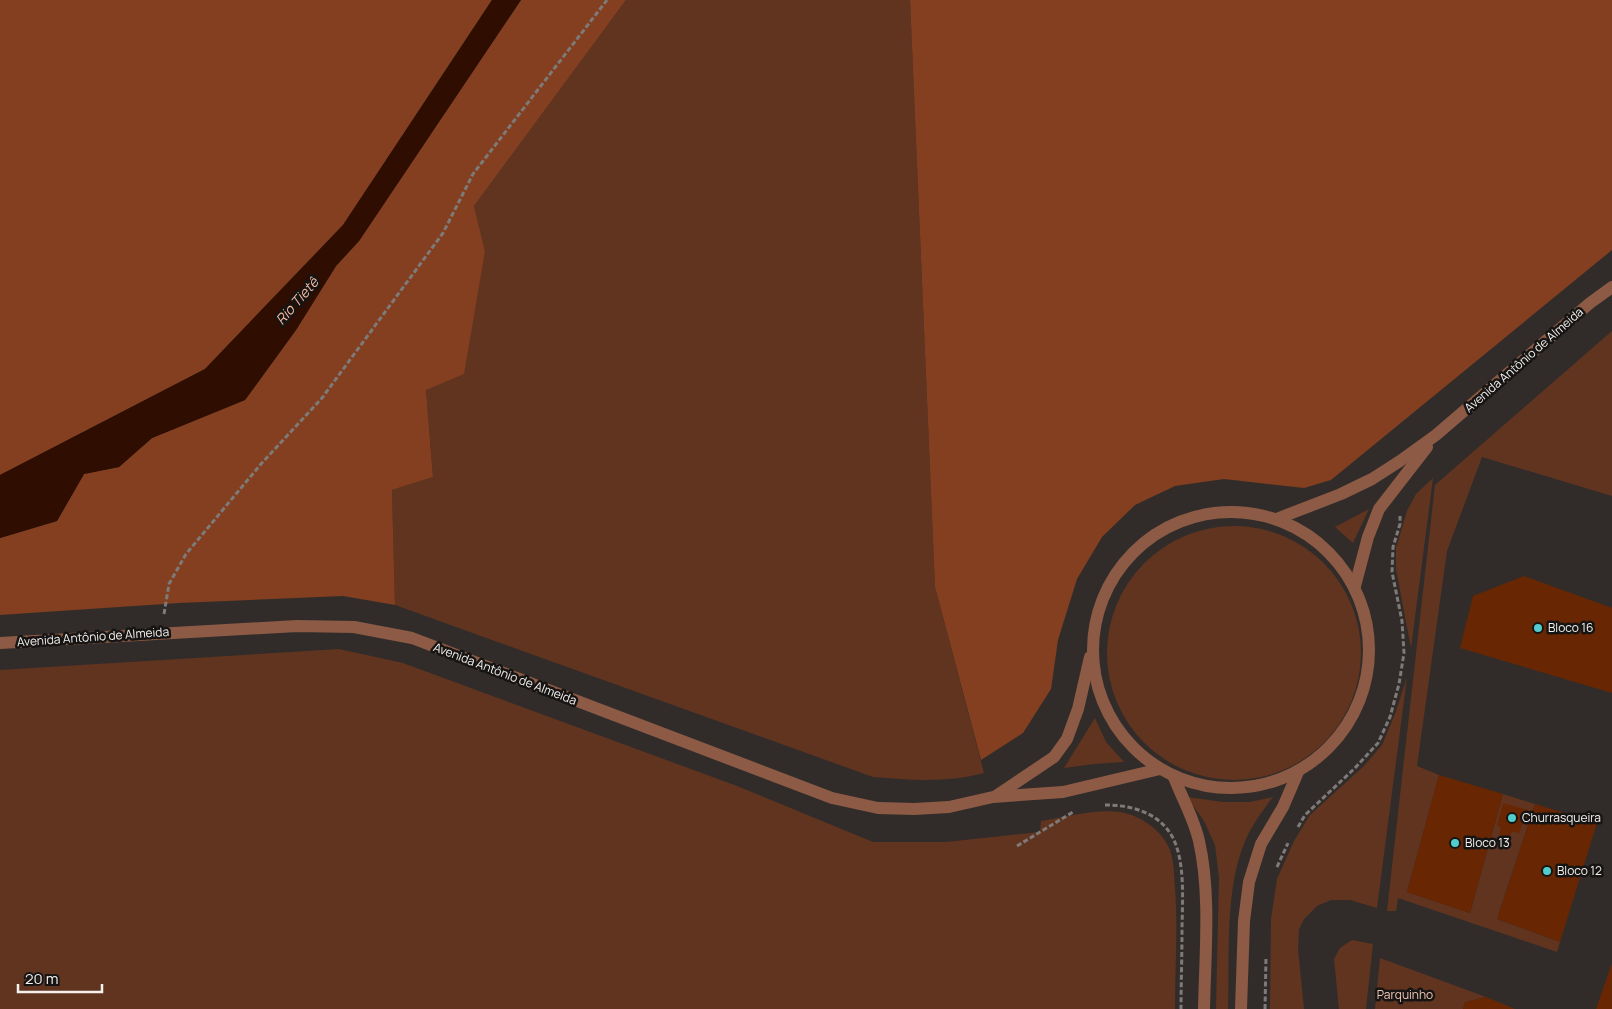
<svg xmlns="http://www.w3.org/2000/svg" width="1612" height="1009" font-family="Manrope,sans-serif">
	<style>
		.green { fill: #613420 }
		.forest { fill: #833f1f }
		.water { fill: #2f0d00 }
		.building { fill: #682702 }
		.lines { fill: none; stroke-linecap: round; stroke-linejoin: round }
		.path { stroke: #7e7a78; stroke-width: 3; stroke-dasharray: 5 2.5; stroke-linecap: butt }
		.minor { stroke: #8d5b45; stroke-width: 12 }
		.poi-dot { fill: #52cdcc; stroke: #171514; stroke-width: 2 }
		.labels { text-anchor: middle; stroke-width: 5; stroke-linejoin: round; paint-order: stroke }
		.street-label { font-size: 12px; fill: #f4f1ef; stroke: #171514 }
		.poi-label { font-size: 12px; fill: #f4f1ef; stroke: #171514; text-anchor: start }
		.park-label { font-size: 12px; fill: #f1c7b6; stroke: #171514 }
		.water-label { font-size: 14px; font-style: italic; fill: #f8baa0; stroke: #171514 }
	</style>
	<rect width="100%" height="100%" fill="#312c2a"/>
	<g class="green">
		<path d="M626 0H910L935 587 984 773C947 783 911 780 873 777L395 605 392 490 433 477 426 390 485 251 474 206Z"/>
		<path d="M1612 331V496L1482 457 1447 551 1417 766 1439 775 1407 892 1470 913 1503 794 1535 804 1497 919 1560 942 1557 952 1398 898 1396 911H1387L1435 485Z"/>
		<path d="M1433 478 1411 648 1396 569V548L1407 511 1416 494Z"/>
		<path d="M1369 509 1353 543 1335 527Z"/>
		<circle cx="1234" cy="653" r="127"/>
		<path d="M339 649 403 663 737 786 873 842H946L1040 832 1041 821C1067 817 1094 809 1120 812 1140 815 1163 831 1170 850 1174 861 1174 876 1175 887 1178 928 1175 969 1175 1009H0V670Z"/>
		<path d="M1407 677 1377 908 1350 900H1331L1317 906 1304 919 1299 929 1298 949 1304 1009H1270L1271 919 1277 879 1294 841 1310 815 1364 766 1382 745 1395 714Z"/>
		<path d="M1095 718 1106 742 1124 762 1094 764 1064 768Z"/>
		<path d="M1187 797 1223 802H1250L1273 797C1263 810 1253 824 1246 839 1224 888 1230 956 1228 1009H1216L1219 877 1215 845 1204 821Z"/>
		<path d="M1352 940 1373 944 1366 1009H1339L1334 959 1340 948Z"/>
		<path d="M1380 958 1486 997 1465 1002 1463 1009H1375Z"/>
	</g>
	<g class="forest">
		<path d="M0 0H492L343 225 205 369 0 475Z"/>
		<path d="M521 0H626L474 206 485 251 464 374 426 390 433 477 392 490 395 605 343 596 179 603 0 615V538L57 521 84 474 119 467 152 438 245 400 296 330 336 266 359 241Z"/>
		<path d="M910 0H1612V250L1331 480 1304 488 1224 479 1175 486 1135 505 1102 537 1077 579 1058 640 1051 689 1023 733 981 760 935 587Z"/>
	</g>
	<path class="water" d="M492 0H521L359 241 336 266 296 330 245 400 152 438 119 467 84 474 57 521 0 538V475L205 369 343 225Z"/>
	<g class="building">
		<path d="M1524 576 1612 608V693L1460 648 1473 596Z"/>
		<path d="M1439 775 1503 794 1470 913 1407 892Z"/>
		<path d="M1503 803 1528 810 1519 833 1512 831 1509 838 1499 834 1501 827 1497 826Z"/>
		<path d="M1535 804 1597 823 1560 942 1497 919Z"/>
		<path d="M1612 963V1009H1596Z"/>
		<path d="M1486 997 1515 1009H1463L1465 1002Z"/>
	</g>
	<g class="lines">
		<g class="path">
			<path d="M164 614 169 584 186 554 261 464 322 398 443 233 473 174 607 0"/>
			<path d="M1105 805C1132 805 1160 813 1173 838 1186 864 1182 905 1182 933 1182 958 1181 984 1181 1009"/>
			<path d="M1298 827 1305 815 1355 768 1378 743 1390 717 1399 684 1404 653 1402 621 1392 572 1393 547 1400 524V516"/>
			<path d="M1017 846 1073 812"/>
			<path d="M1277 867 1288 843"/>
			<path d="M1265 1009 1266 957"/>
		</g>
		<g class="minor">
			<circle cx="1231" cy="650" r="138"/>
			<path d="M1279 518 1341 494 1372 479 1400 461 1436 435 1590 303 1612 287"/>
			<path d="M1355 586 1368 537 1379 509 1427 447"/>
			<path d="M0 643 297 626 354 627 412 638 832 798 878 808 914 809 949 807 993 797 1063 792 1160 769"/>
			<path d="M1174 777C1182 798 1194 819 1199 841 1211 893 1205 956 1204 1009"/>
			<path d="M996 796 1054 757 1067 739 1078 709 1090 657"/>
			<path d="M1241 1009 1244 921 1249 882 1261 844 1283 807 1298 772"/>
		</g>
	</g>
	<g class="poi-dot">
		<circle cx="1538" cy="628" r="5"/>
		<circle cx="1512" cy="818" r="5"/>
		<circle cx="1455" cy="843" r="5"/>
		<circle cx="1547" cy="871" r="5"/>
	</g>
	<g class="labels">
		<g class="street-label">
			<text transform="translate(1524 360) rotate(-41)" y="4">Avenida Antônio de Almeida</text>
			<text transform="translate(93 637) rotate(-4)" y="4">Avenida Antônio de Almeida</text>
			<text transform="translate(505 674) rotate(21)" y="4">Avenida Antônio de Almeida</text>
		</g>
		<g class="poi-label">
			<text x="1548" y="632">Bloco 16</text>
			<text x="1522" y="822">Churrasqueira</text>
			<text x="1465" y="847">Bloco 13</text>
			<text x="1557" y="875">Bloco 12</text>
		</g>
		<g class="park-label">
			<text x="1405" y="999">Parquinho</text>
		</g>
		<g class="water-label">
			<text transform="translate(297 301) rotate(-49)" y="5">Rio Tietê</text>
		</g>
	</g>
	<path d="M18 984v8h84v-8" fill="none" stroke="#f4f1ef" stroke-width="2.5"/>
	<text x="25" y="984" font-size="15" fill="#f4f1ef" stroke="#171514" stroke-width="4" paint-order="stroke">20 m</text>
</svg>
